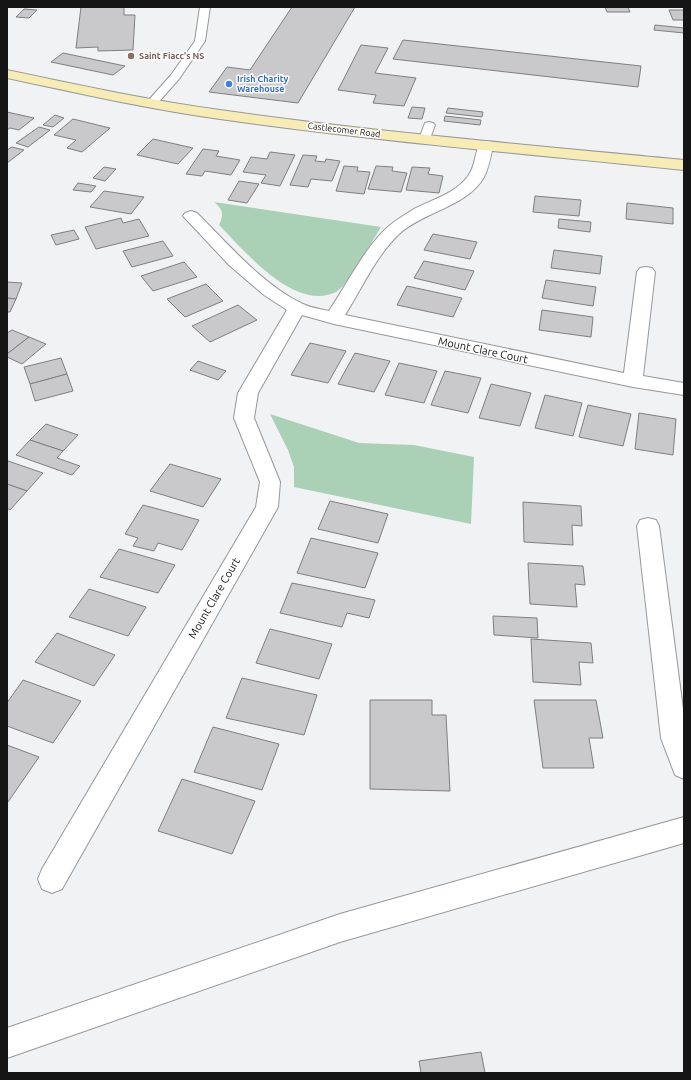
<svg xmlns="http://www.w3.org/2000/svg" width="691" height="1080" font-family="Ubuntu,sans-serif">
	<style>
		.green { fill: #aad0b6 }
		.building { fill: #c9c8ca; stroke: #7f7f81 }
		.lines { fill: none; stroke-linecap: round; stroke-linejoin: round }
		.service-casing { stroke: #969799; stroke-width: 2 }
		.minor-casing { stroke: #969799; stroke-width: 2 }
		.secondary-casing { stroke: #969799; stroke-width: 2 }
		.service { fill: #fff; fill-rule: evenodd }
		.minor { fill: #fff; fill-rule: evenodd }
		.secondary { fill: #f7ebb6; fill-rule: evenodd }
		.education-dot { fill: #8d6e63; stroke: #fff; stroke-width: 1.5 }
		.shop-dot { fill: #3f7fe0; stroke: #fff; stroke-width: 1.5 }
		.labels { text-anchor: middle; stroke-width: 3; stroke-linejoin: round; paint-order: stroke }
		.far-education-label { font-size: 9px; font-weight: bold; fill: #785e54; stroke: #fff; text-anchor: start }
		.far-shop-label { font-size: 9px; font-weight: bold; fill: #366cbe; stroke: #fff; text-anchor: start }
		.far-street-label { font-size: 9px; fill: #151516; stroke: #fff }
		.street-label { font-size: 11px; fill: #151516; stroke: #fff }
	</style>
	<rect width="100%" height="100%" fill="#f1f2f4"/>
	<g class="green">
		<path d="M214 202 381 227C372 241 349 285 336 292 294 312 244 250 219 225 224 215 223 209 214 202Z"/>
		<path d="M270 414 359 443 414 445 474 457 471 524 294 487V467L288 450Z"/>
	</g>
	<g class="building">
		<path d="M81 7H124V15H135L133 50 98 51V47L76 48Z"/>
		<path d="M292 7H355L298 103 209 92 227 67 250 70Z"/>
		<path d="M605 7H628L630 12H607Z"/>
		<path d="M24 9 37 10 29 18 16 17Z"/>
		<path d="M669 10H684V20H673Z"/>
		<path d="M655 25 684 28V33L654 30Z"/>
		<path d="M403 40 641 66 638 87 393 59Z"/>
		<path d="M361 45 388 48 375 73 416 78 404 106 373 103 376 95 338 90Z"/>
		<path d="M63 53 125 66 113 75 51 62Z"/>
		<path d="M412 107 425 108 422 119 408 118Z"/>
		<path d="M448 108 483 112 482 117 446 113Z"/>
		<path d="M7 112 34 118 19 130 10 128 7 130Z"/>
		<path d="M55 115 64 118 53 127 43 125Z"/>
		<path d="M445 116 481 120 480 125 444 121Z"/>
		<path d="M73 119 110 128 82 152 67 148 76 140 54 135Z"/>
		<path d="M39 127 50 130 28 147 16 143Z"/>
		<path d="M153 139 193 148 178 164 137 155Z"/>
		<path d="M12 147 24 150 7 163V150Z"/>
		<path d="M203 149 219 151 216 156 240 160 231 175 205 171 202 176 186 174Z"/>
		<path d="M270 152 295 155 280 186 261 183 266 175 243 172 251 157 267 159Z"/>
		<path d="M303 155 317 156 315 161 325 162 326 159 340 161 332 181 311 179 308 187 290 185Z"/>
		<path d="M344 166 358 167 357 171 370 172 364 194 336 191Z"/>
		<path d="M376 166 393 167 392 171 407 173 401 192 368 189Z"/>
		<path d="M104 167 116 169 105 181 93 178Z"/>
		<path d="M412 167 430 168 428 174 443 176 439 193 406 190Z"/>
		<path d="M239 181 259 184 247 203 228 200Z"/>
		<path d="M78 183 96 186 91 192 73 190Z"/>
		<path d="M104 191 144 197 131 214 90 207Z"/>
		<path d="M535 196 581 200 579 216 533 212Z"/>
		<path d="M627 203 673 208V224L626 219Z"/>
		<path d="M121 218 123 223 139 219 149 236 96 249 85 227Z"/>
		<path d="M559 219 591 222 590 232 558 228Z"/>
		<path d="M74 230 79 239 56 245 51 235Z"/>
		<path d="M433 234 477 242 470 259 424 250Z"/>
		<path d="M163 241 173 256 132 267 123 251Z"/>
		<path d="M554 250 602 256 600 274 551 268Z"/>
		<path d="M424 261 474 271 465 290 414 278Z"/>
		<path d="M184 262 197 277 153 291 141 276Z"/>
		<path d="M546 280 596 287 593 306 542 298Z"/>
		<path d="M7 282 22 283 16 299 7 298Z"/>
		<path d="M206 284 223 301 185 317 167 299Z"/>
		<path d="M407 286 462 298 453 317 397 305Z"/>
		<path d="M7 298 16 299 10 312H7Z"/>
		<path d="M238 305 257 320 210 342 192 326Z"/>
		<path d="M542 310 593 317 591 337 539 330Z"/>
		<path d="M12 330 29 337 7 354V333Z"/>
		<path d="M29 337 46 344 22 364 7 357V354Z"/>
		<path d="M310 343 346 351 328 383 291 375Z"/>
		<path d="M355 353 390 361 374 392 338 384Z"/>
		<path d="M61 358 67 374 30 384 24 367Z"/>
		<path d="M198 361 226 371 218 380 190 370Z"/>
		<path d="M399 363 437 371 424 403 385 395Z"/>
		<path d="M445 371 481 378 468 413 431 405Z"/>
		<path d="M67 374 73 391 35 401 30 384Z"/>
		<path d="M491 384 531 393 520 426 479 418Z"/>
		<path d="M545 395 582 403 573 436 535 428Z"/>
		<path d="M588 405 631 414 623 446 579 437Z"/>
		<path d="M639 413 676 419 673 455 635 449Z"/>
		<path d="M46 424 78 435 63 451 30 440Z"/>
		<path d="M30 440 63 451 57 458 80 466 72 475 16 455Z"/>
		<path d="M8 461 43 473 27 491 7 484V462Z"/>
		<path d="M170 464 221 479 203 507 150 491Z"/>
		<path d="M7 484 27 491 10 510 7 508Z"/>
		<path d="M330 501 388 514 378 543 318 529Z"/>
		<path d="M523 502 581 506 582 526 572 525 573 545 524 542Z"/>
		<path d="M143 505 199 520 182 550 158 543 154 551 133 546 138 538 125 534Z"/>
		<path d="M311 538 378 553 365 588 297 573Z"/>
		<path d="M119 549 175 565 158 593 100 577Z"/>
		<path d="M528 563 583 566 585 585 575 584 577 607 530 604Z"/>
		<path d="M292 583 375 600 369 618 347 613 342 627 280 613Z"/>
		<path d="M89 589 146 607 128 636 69 617Z"/>
		<path d="M493 616 537 618 538 638 494 635Z"/>
		<path d="M270 629 332 644 319 679 256 663Z"/>
		<path d="M57 633 115 655 94 686 35 662Z"/>
		<path d="M531 639 591 643 593 663 579 662 581 685 533 682Z"/>
		<path d="M242 678 317 695 304 735 226 718Z"/>
		<path d="M23 680 81 701 53 743 7 726V703Z"/>
		<path d="M370 700H432V715H446L450 791 370 789Z"/>
		<path d="M534 700H596L603 738H589L594 768H543Z"/>
		<path d="M213 727 279 744 262 790 194 772Z"/>
		<path d="M7 745 39 757 8 802H7Z"/>
		<path d="M182 779 255 801 232 854 158 831Z"/>
		<path d="M481 1052 485 1073H421L419 1061Z"/>
	</g>
	<g class="lines">
		<g class="service-casing">
			<g id="service">
				<path d="M200 7H210L205 41 179 79 155 106H147L146 104 147 102 171 75 195 41Z"/>
				<path d="M429 122 433 123 435 125 429 141H421L419 139 425 123Z"/>
			</g>
		</g>
		<g class="minor-casing">
			<g id="minor">
				<path d="M486 141 491 142 493 145C491 156 489 167 484 177 468 206 423 212 399 234 376 256 362 288 345 315L624 373 637 272 640 268 646 267 652 268 655 272 643 376 684 383V395L633 387 334 324 302 315 258 393 254 418 280 482 278 507 62 889 52 893 42 889 38 879 42 869 256 507 260 482 234 418 238 393 287 310 264 295 229 265 183 216 185 213 191 211 197 213C227 243 264 286 303 304 311 308 321 309 329 311 345 287 367 244 389 226 396 220 406 214 414 209 433 199 455 194 468 176 476 166 474 152 481 142Z"/>
				<path d="M648 518 656 520 659 526 684 717V779L675 775 661 738 637 526 640 520Z"/>
				<path d="M684 817V843L340 942 7 1058V1028L340 914Z"/>
			</g>
		</g>
		<g class="secondary-casing">
			<path id="secondary" d="M7 70C78 85 148 100 220 110 374 132 529 145 684 160V170C529 154 374 141 220 119 148 109 78 93 7 78Z"/>
		</g>
		<use href="#service" class="service"/>
		<use href="#minor" class="minor"/>
		<use href="#secondary" class="secondary"/>
	</g>
	<circle class="education-dot" cx="131" cy="56" r="4"/>
	<circle class="shop-dot" cx="229" cy="84" r="4"/>
	<g class="labels">
		<g class="far-education-label">
			<text x="139" y="59">Saint Fiacc's NS</text>
		</g>
		<g class="far-shop-label">
			<text x="237" y="82">Irish Charity<tspan x="237" dy="10">Warehouse</tspan></text>
		</g>
		<g class="far-street-label">
			<text transform="translate(344 130) rotate(7)" y="3">Castlecomer Road</text>
		</g>
		<g class="street-label">
			<text transform="translate(483 350) rotate(12)" y="4">Mount Clare Court</text>
			<text transform="translate(214 598) rotate(-60)" y="4">Mount Clare Court</text>
		</g>
	</g>
	<rect width="691" height="1080" fill="none" stroke="#151516" stroke-width="16"/>
</svg>
